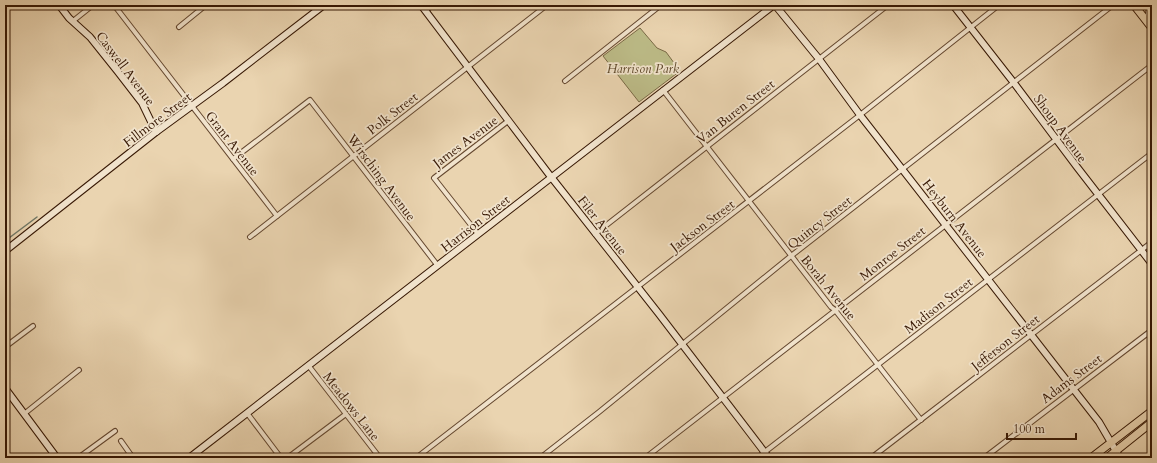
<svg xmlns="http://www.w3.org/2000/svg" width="1157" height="463" font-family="Cardo,serif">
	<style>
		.green { fill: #bcbb87; stroke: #7a6a46 }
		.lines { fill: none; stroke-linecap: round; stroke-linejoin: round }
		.stream { stroke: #717866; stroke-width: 1.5 }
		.street-casing { stroke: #64472f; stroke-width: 6 }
		.secondary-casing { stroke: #371804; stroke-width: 8 }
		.primary-casing { stroke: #371804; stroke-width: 9 }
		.street { stroke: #f1e3cc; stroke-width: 4 }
		.secondary { stroke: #f1e3cc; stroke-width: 6 }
		.primary { stroke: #ead4b0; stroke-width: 7 }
		.labels { text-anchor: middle; stroke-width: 3.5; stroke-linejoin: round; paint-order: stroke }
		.street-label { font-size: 13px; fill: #371804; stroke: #f1e3cc }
		.park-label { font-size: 13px; font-style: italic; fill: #5f492b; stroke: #f1e3cc }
	</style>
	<rect width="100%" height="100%" fill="#ead4b0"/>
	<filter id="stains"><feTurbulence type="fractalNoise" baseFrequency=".005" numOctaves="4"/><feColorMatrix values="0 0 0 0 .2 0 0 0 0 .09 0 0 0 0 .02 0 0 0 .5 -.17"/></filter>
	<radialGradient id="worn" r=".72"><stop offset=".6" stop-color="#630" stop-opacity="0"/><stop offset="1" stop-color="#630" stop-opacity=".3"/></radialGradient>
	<path class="green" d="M640 28 657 48 666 52 680 71 639 102 603 56Z"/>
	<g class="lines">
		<path class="stream" d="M5 241 37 217"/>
		<g class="street-casing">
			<g id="street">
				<path d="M114 5 277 216"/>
				<path d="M425 11 433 5"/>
				<path d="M73 21 93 5"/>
				<path d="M1147 21 1149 5"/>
				<path d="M179 27 206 5"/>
				<path d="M565 81 661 5"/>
				<path d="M663 90 831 307 835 310 921 420"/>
				<path d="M233 159 310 100 438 266"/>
				<path d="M478 234 434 178 508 121"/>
				<path d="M595 234 888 5"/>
				<path d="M250 237 547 5"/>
				<path d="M5 347 33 326"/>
				<path d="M308 365 380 458"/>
				<path d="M247 413 281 458"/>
				<path d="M24 414 79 370"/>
				<path d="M121 441 133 458"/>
				<path d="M78 458 115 431"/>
				<path d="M286 458 290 456 346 414"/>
				<path d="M416 458 860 115 999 5"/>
				<path d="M540 458 599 412 791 256 1113 5"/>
				<path d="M645 458 1152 65"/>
				<path d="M757 458 1152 153"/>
				<path d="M871 458 1152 242"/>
				<path d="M984 458 1152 330"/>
			</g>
		</g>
		<g class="secondary-casing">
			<g id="secondary">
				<path d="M59 5 69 18 90 37 118 72 142 103 156 132"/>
				<path d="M421 5 548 173 659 314 769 458"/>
				<path d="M775 5 819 59 860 115 1099 422 1120 458"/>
				<path d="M953 5 1014 83 1077 167 1152 264"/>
				<path d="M5 251 156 132 223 83 324 5"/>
				<path d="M5 388 57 458"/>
				<path d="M189 458 774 5"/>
			</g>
		</g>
		<g class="primary-casing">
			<g id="primary">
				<path d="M1134 5 1152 28"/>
				<path d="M1091 458 1152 411"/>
				<path d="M1107 458 1152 422"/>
			</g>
		</g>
		<use href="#street" class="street"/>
		<use href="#secondary" class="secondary"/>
		<use href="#primary" class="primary"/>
	</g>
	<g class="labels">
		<g class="street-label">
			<text transform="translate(126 68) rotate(53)" y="5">Caswell Avenue</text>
			<text transform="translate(735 111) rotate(-38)" y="5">Van Buren Street</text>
			<text transform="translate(392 113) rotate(-38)" y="5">Polk Street</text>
			<text transform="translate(157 119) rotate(-37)" y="5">Fillmore Street</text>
			<text transform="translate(1061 128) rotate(54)" y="5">Shoup Avenue</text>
			<text transform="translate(465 141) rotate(-37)" y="5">James Avenue</text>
			<text transform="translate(233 143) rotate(52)" y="5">Grant Avenue</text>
			<text transform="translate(382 177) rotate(53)" y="5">Wirsching Avenue</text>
			<text transform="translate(955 218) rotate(52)" y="5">Heyburn Avenue</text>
			<text transform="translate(819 222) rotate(-38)" y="5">Quincy Street</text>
			<text transform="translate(475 223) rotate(-38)" y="5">Harrison Street</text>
			<text transform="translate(603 225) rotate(52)" y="5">Filer Avenue</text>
			<text transform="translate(702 225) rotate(-37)" y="5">Jackson Street</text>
			<text transform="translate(892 253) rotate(-38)" y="5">Monroe Street</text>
			<text transform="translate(829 287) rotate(51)" y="5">Borah Avenue</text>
			<text transform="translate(938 305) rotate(-38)" y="5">Madison Street</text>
			<text transform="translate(1005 342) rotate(-38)" y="5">Jefferson Street</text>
			<text transform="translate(1071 378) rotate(-37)" y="5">Adams Street</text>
			<text transform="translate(352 406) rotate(52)" y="5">Meadows Lane</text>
		</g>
		<g class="park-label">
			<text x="643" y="73">Harrison Park</text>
		</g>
	</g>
	<rect width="1157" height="463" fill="none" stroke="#ead4b0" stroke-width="20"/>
	<rect x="6" y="6" width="1145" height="451" fill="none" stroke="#371804" stroke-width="2"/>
	<rect x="10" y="10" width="1137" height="443" fill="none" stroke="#371804"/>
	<path d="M1007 433v6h69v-6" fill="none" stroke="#371804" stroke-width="2"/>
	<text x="1013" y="433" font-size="12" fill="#371804" stroke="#f1e3cc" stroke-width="3" paint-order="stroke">100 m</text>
	<rect width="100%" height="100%" filter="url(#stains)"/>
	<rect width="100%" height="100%" fill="url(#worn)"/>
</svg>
